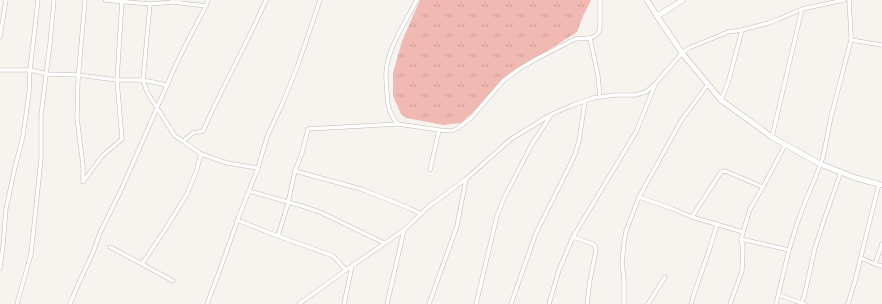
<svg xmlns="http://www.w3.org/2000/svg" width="882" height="304" font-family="Lato,sans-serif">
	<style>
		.park { fill: url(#park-tufts) }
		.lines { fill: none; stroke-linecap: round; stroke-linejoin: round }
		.street-casing { stroke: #bebbb7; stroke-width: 4.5 }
		.secondary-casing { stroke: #bebbb7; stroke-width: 6 }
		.street { stroke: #fff; stroke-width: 3.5 }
		.secondary { stroke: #fff; stroke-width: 5 }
	</style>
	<defs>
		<pattern id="park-tufts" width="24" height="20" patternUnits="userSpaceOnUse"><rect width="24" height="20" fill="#f0bab3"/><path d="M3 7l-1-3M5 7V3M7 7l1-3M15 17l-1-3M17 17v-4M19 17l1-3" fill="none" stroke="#ce9f9a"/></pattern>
	</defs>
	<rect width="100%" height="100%" fill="#f7f3ef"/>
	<path class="park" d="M420 0H591L583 16 577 32 504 78 480 106 461 123 444 125 406 118 401 114 393 96V73L402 41Z"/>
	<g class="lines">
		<g class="street-casing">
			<g id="street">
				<path d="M85 0 78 80 77 118 83 166V182L102 156 122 139 117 80 122 0"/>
				<path d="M105 0 150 4 173 2"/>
				<path d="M173 0V2L206 6"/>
				<path d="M417 0C407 19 391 43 387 65 385 74 386 84 387 93 387 104 390 116 398 124L439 130 452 131 458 128 471 118 503 81 519 69 538 58 575 39 590 38 595 36 599 32 600 26V0"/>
				<path d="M150 4 143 80 147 92 175 136 183 141 193 133 203 131C222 87 246 46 265 2L267 0"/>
				<path d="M0 37 6 0"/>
				<path d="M590 38 598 76 600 97"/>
				<path d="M851 40 882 45"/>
				<path d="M0 70H30L38 0"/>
				<path d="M721 100 728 83 742 30"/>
				<path d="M772 137 802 9 844 0"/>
				<path d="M183 141 201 154 227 163 258 168"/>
				<path d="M785 145 763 187 750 209 741 239 789 250"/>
				<path d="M430 170 439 130"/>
				<path d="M295 171 361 189 409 208 421 214"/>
				<path d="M249 191 302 206 320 212 384 243"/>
				<path d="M639 197 673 209 692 217 743 232"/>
				<path d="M692 217 721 172 725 171 763 187"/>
				<path d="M237 220 278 236"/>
				<path d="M573 237 593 244 595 246 596 250 590 280 587 304"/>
				<path d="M882 244 875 264 882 266"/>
				<path d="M110 247 142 264"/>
				<path d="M861 258 875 264"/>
				<path d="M0 268 3 246 6 209 15 167 23 136 29 93 30 70 47 74 78 75 117 80H143L167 85C178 58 192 32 206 6L208 0"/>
				<path d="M346 270 333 256 278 236 288 203 295 171 302 153 308 129 398 124"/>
				<path d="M173 281 142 264 166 228 187 194 196 172 201 154"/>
				<path d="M779 295 801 303"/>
				<path d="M17 304 31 254 41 159V115L50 43 54 0"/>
				<path d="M70 304 77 287 94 250 99 235 122 188 167 85"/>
				<path d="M207 304 221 267 239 216 258 168 267 137 283 102 298 65 320 0"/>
				<path d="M299 304 346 270 404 230 428 207 466 179 511 139 552 114 573 105 593 98 615 95H635L646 92 656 83 682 53 689 48 728 32 742 30 768 23 779 19 802 9"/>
				<path d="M344 304 352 266"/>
				<path d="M387 304 404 230"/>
				<path d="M429 304 457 226 466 179"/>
				<path d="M476 304 497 216 505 196 532 144 551 115"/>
				<path d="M511 304 536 233 569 167 575 154 579 141 585 101"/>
				<path d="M549 304 559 270 573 237 636 132 655 85"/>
				<path d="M624 304V278L622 264 624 242 626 231 639 197 681 121 708 84"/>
				<path d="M648 304 665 277"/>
				<path d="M691 304C699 277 710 251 717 224"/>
				<path d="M730 304 742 271 743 247 741 239"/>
				<path d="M776 304 789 250 796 227 802 210 816 176 823 157 831 117 851 40V34L849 0"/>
				<path d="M805 304 801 303 804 297 815 248 824 220 841 172"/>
				<path d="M848 304 855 281 867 232 879 184"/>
			</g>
		</g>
		<g class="secondary-casing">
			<g id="secondary">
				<path d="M647 0 657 16 682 53 721 100 772 137 820 164 856 178 882 185"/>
				<path d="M657 16 683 0"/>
			</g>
		</g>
		<use href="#street" class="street"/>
		<use href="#secondary" class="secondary"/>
	</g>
</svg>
